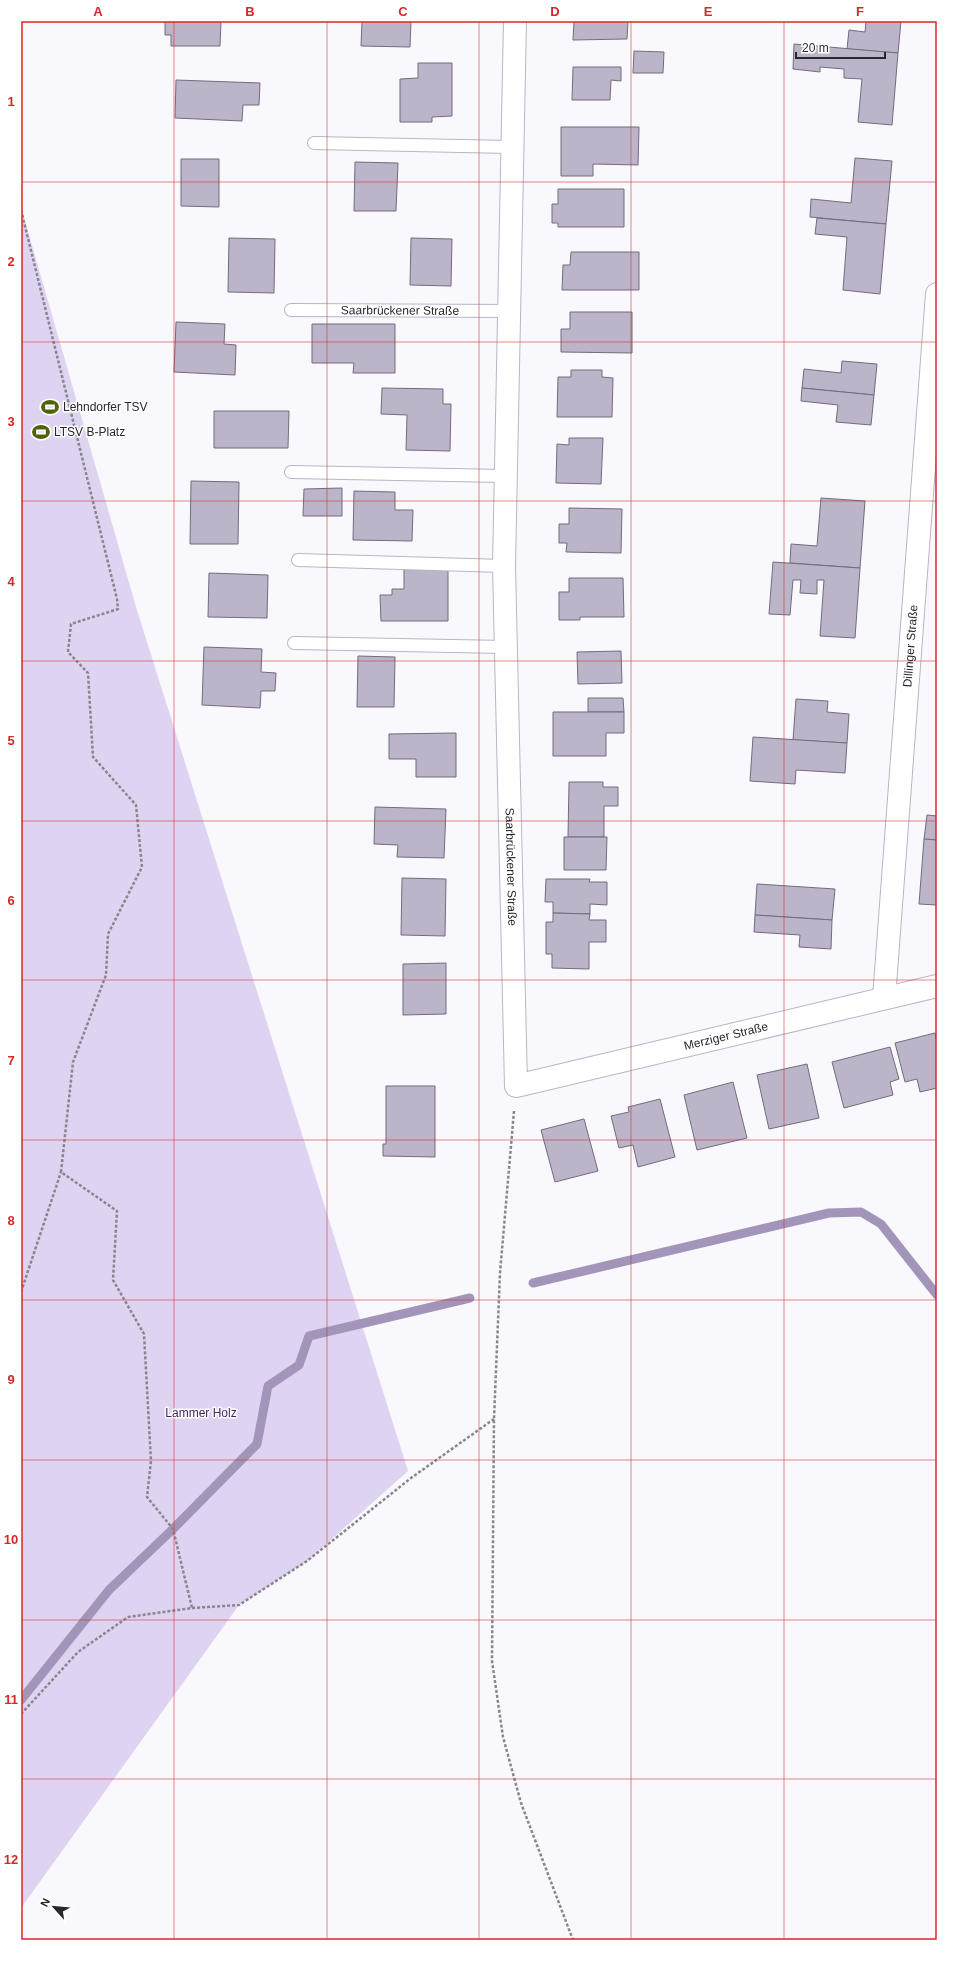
<svg xmlns="http://www.w3.org/2000/svg" width="958" height="1961" font-family="Arial,sans-serif">
	<style>
		.green { fill: #dfd3f2 }
		.lines { fill: none; stroke-linecap: round; stroke-linejoin: round }
		.stream { stroke: #a395ba; stroke-width: 9 }
		.building { fill: #bcb4c8; stroke: #726c7e }
		.lane-casing { stroke: #bbb4c8; stroke-width: 14 }
		.street-casing { stroke: #bbb4c8; stroke-width: 24 }
		.path { stroke: #88868c; stroke-width: 2.5; stroke-dasharray: 3 2; stroke-linecap: butt }
		.lane { stroke: #fff; stroke-width: 12 }
		.street { stroke: #fff; stroke-width: 22 }
		.grid { fill: none; stroke: #d62828; stroke-width: 1; stroke-opacity: 0.55 }
		.labels { text-anchor: middle; stroke-width: 3; stroke-linejoin: round; paint-order: stroke }
		.street-label { font-size: 12px; fill: #29262e; stroke: #fff }
		.poi-label { font-size: 12px; fill: #29262e; stroke: #fff; text-anchor: start }
		.park-label { font-size: 12px; fill: #402560; stroke: #fff }
		.neatline { fill: none; stroke: #d62828; stroke-width: 1.5 }
		.grid-label { font-size: 13px; text-anchor: middle; font-weight: bold; fill: #d62828 }
	</style>
	<rect width="100%" height="100%" fill="#f9f8fc"/>
	<path class="green" d="M21 207 136 607 408 1471 307 1561 239 1605 21 1908Z"/>
	<g class="lines">
		<g class="stream">
			<path d="M533 1283 829 1213 861 1212 881 1224 937 1295"/>
			<path d="M21 1700 109 1590 173 1529 257 1444 268 1386 299 1365 309 1336 470 1298"/>
		</g>
	</g>
	<g class="building">
		<path d="M165 21H221L220 46H171V35H165Z"/>
		<path d="M362 21H411L410 47 361 46Z"/>
		<path d="M574 21H628L627 39 573 40Z"/>
		<path d="M866 21H901L898 53 847 49 849 30 865 32Z"/>
		<path d="M794 44 898 53 892 125 858 122 862 79 844 78V69L820 67V72L793 69Z"/>
		<path d="M634 51 664 52 663 73H633Z"/>
		<path d="M418 63H452V116L432 117V122H400V79L418 78Z"/>
		<path d="M573 67H621V81L611 80 610 100H572Z"/>
		<path d="M176 80 260 83 259 105H243L242 121 175 118Z"/>
		<path d="M561 127H639L638 165 593 164V176H561Z"/>
		<path d="M855 158 892 161 886 224 810 217 811 199 851 203Z"/>
		<path d="M181 159H219V207L181 206Z"/>
		<path d="M355 162 398 163 396 211H354Z"/>
		<path d="M558 189H624V227H558V223H552V204H558Z"/>
		<path d="M817 218 886 224 880 294 843 290 847 237 815 234Z"/>
		<path d="M229 238 275 239 274 293 228 292Z"/>
		<path d="M411 238 452 239 451 286 410 285Z"/>
		<path d="M571 252H639V290H562L563 265H570Z"/>
		<path d="M570 312H632V353L561 352V329H570Z"/>
		<path d="M176 322 225 324 224 344 236 345 235 375 174 372Z"/>
		<path d="M312 324H395V373H353L354 363H312Z"/>
		<path d="M842 361 877 364 874 395 802 388 804 369 841 373Z"/>
		<path d="M571 370H602V377L613 378 612 417H557L558 377H571Z"/>
		<path d="M382 388 443 389V404H451L450 451 406 450 407 415 381 414Z"/>
		<path d="M802 388 874 395 871 425 836 422 838 405 801 401Z"/>
		<path d="M214 411H289L288 448H214Z"/>
		<path d="M569 438H603L601 484 556 483 557 444 569 445Z"/>
		<path d="M191 481 239 482 238 544H190Z"/>
		<path d="M342 488V516H303L304 489Z"/>
		<path d="M354 491 395 492V510H413L412 541 353 540Z"/>
		<path d="M821 498 865 501 860 568 790 563 791 544 817 546Z"/>
		<path d="M569 508 622 509 621 553 566 552 567 543H559V524H569Z"/>
		<path d="M773 562 860 568 855 638 820 636 824 580H817V594L800 593 801 580H793L790 615 769 614Z"/>
		<path d="M404 569H448V621H381L380 595H392V589H404Z"/>
		<path d="M209 573 268 575 267 618 208 617Z"/>
		<path d="M569 578H623L624 617H580V620H559V592H569Z"/>
		<path d="M204 647 262 649 261 672 276 673 275 691H261L260 708 202 705Z"/>
		<path d="M621 651 622 683 578 684 577 652Z"/>
		<path d="M358 656 395 657 394 707H357Z"/>
		<path d="M588 698H623L624 712H588Z"/>
		<path d="M796 699 828 701 827 712 849 714 847 743 793 740Z"/>
		<path d="M553 712H624V733H606V756H553Z"/>
		<path d="M456 733V777H416V759H389V734Z"/>
		<path d="M753 737 847 743 845 773 796 770 795 784 750 781Z"/>
		<path d="M569 782H603V787H618V806H604V837H568Z"/>
		<path d="M375 807 446 809 444 858 397 857 398 845 374 844Z"/>
		<path d="M927 815 937 816V840L924 839Z"/>
		<path d="M564 837H607L606 870H564Z"/>
		<path d="M924 839 937 840V905L919 904Z"/>
		<path d="M402 878 446 879 445 936 401 935Z"/>
		<path d="M546 879H590L589 882H607V905L590 904V914L553 913V902H545Z"/>
		<path d="M757 884 835 889 832 920 755 915Z"/>
		<path d="M553 913 590 914 589 920H606V942H589V969L552 968V954H546V922H553Z"/>
		<path d="M755 915 832 920 831 949 799 947 800 935 754 932Z"/>
		<path d="M446 963V1014L403 1015V964Z"/>
		<path d="M935 1033 937 1043V1088L920 1092 917 1079 905 1082 895 1043Z"/>
		<path d="M890 1047 899 1079 890 1082 893 1095 844 1108 832 1062Z"/>
		<path d="M807 1064 819 1118 769 1129 757 1075Z"/>
		<path d="M733 1082 747 1138 697 1150 684 1095Z"/>
		<path d="M386 1086H435V1157L383 1156V1144H386Z"/>
		<path d="M660 1099 675 1157 638 1167 633 1145 619 1148 611 1116 629 1112 628 1107Z"/>
		<path d="M584 1119 598 1171 555 1182 541 1130Z"/>
	</g>
	<g class="lines">
		<g class="lane-casing">
			<g id="lane">
				<path d="M314 143 513 147"/>
				<path id="s1" d="M291 310 509 311"/>
				<path d="M291 472 505 476"/>
				<path d="M298 560 504 566"/>
				<path d="M294 643 505 647"/>
			</g>
		</g>
		<g class="street-casing">
			<g id="street">
				<path id="s2" d="M515 21 504 566 516 1086 937 986"/>
				<path id="s3" d="M884 998 937 294"/>
			</g>
		</g>
		<g class="path">
			<path d="M21 210 117 599 118 609 71 624 68 652 88 673 93 757 136 805 142 867 108 934 106 975 73 1062 61 1172 117 1211 113 1280 144 1334 151 1461 147 1497 173 1529 192 1608"/>
			<path d="M514 1111 500 1273 494 1419 492 1661 503 1737 521 1803 573 1940"/>
			<path d="M21 1292 61 1172"/>
			<path d="M21 1714 78 1652 128 1617 192 1608 239 1605 307 1561 411 1478 494 1419"/>
		</g>
		<use href="#lane" class="lane"/>
		<use href="#street" class="street"/>
	</g>
	<path class="grid" d="M174 21V1940M327 21V1940M479 21V1940M631 21V1940M784 21V1940M21 182H937M21 342H937M21 501H937M21 661H937M21 821H937M21 980H937M21 1140H937M21 1300H937M21 1460H937M21 1620H937M21 1779H937"/>
	<defs>
		<g id="stadium-bare" transform="scale(1.38)"><path d="M0-5a6.5 5 0 1 0 0 10a6.5 5 0 1 0 0-10ZM-3.5-1.8h7v3.6h-7Z" fill="#4f630c" stroke="#fff" stroke-width="2.5" paint-order="stroke"/></g>
	</defs>
	<g fill-rule="evenodd">
		<use href="#stadium-bare" x="50" y="407"/>
		<use href="#stadium-bare" x="41" y="432"/>
	</g>
	<g class="labels">
		<g class="street-label">
			<text dy="4" stroke="none"><textPath href="#s1" startOffset="109">Saarbrückener Straße</textPath></text>
			<text dy="4" stroke="none"><textPath href="#s3" startOffset="353">Dillinger Straße</textPath></text>
			<text dy="4" stroke="none"><textPath href="#s2" startOffset="846">Saarbrückener Straße</textPath></text>
			<text dy="4" stroke="none"><textPath href="#s2" startOffset="1281">Merziger Straße</textPath></text>
		</g>
		<g class="poi-label">
			<text x="63" y="411">Lehndorfer TSV</text>
			<text x="54" y="436">LTSV B-Platz</text>
		</g>
		<g class="park-label">
			<text x="201" y="1417">Lammer Holz</text>
		</g>
	</g>
	<rect width="958" height="1961" fill="none" stroke="#ffffff" stroke-width="44"/>
	<g transform="translate(54 1907) rotate(297)" stroke="#ffffff" stroke-width="3" paint-order="stroke">
	<path d="M0-3L7 15L0 10L-7 15Z" fill="#29262e"/>
	<text y="-6" font-size="11" font-weight="bold" text-anchor="middle" fill="#29262e">N</text>
	</g>
	<path d="M796 52v6h89v-6" fill="none" stroke="#29262e" stroke-width="2"/>
	<text x="802" y="52" font-size="12" fill="#29262e" stroke="#ffffff" stroke-width="3" paint-order="stroke">20 m</text>
	<rect x="22" y="22" width="914" height="1917" class="neatline"/>
	<g class="grid-label">
		<text x="98" y="16">A</text>
		<text x="250" y="16">B</text>
		<text x="403" y="16">C</text>
		<text x="555" y="16">D</text>
		<text x="708" y="16">E</text>
		<text x="860" y="16">F</text>
		<text x="11" y="106">1</text>
		<text x="11" y="266">2</text>
		<text x="11" y="426">3</text>
		<text x="11" y="586">4</text>
		<text x="11" y="745">5</text>
		<text x="11" y="905">6</text>
		<text x="11" y="1065">7</text>
		<text x="11" y="1225">8</text>
		<text x="11" y="1384">9</text>
		<text x="11" y="1544">10</text>
		<text x="11" y="1704">11</text>
		<text x="11" y="1864">12</text>
	</g>
</svg>
